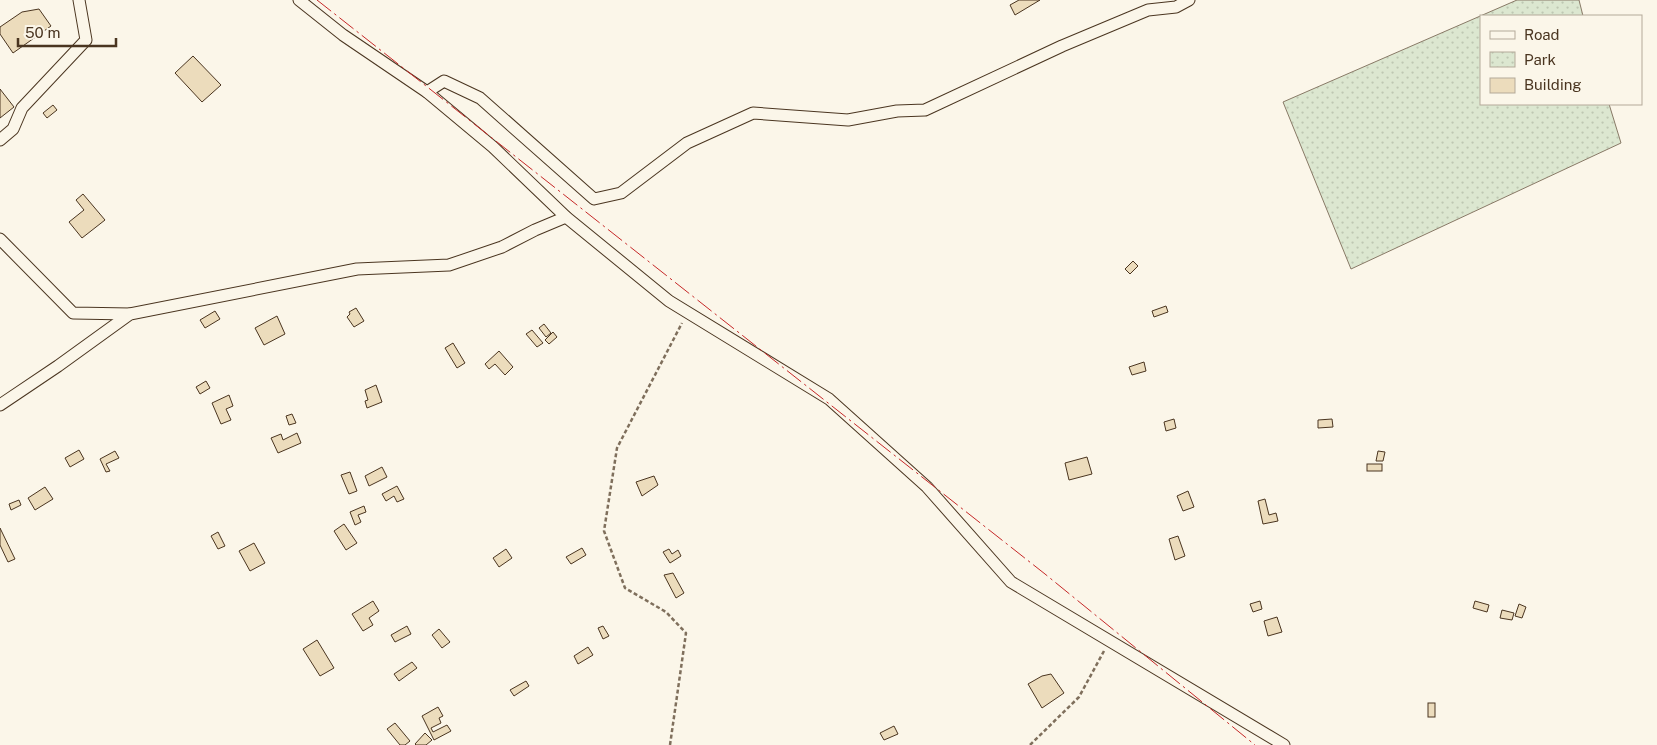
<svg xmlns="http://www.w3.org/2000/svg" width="1657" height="745" font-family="'Public Sans',sans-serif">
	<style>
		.park { fill: url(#park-dots); stroke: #887966 }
		.building { fill: #ecdcbc; stroke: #4a3520 }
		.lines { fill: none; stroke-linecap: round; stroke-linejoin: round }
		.street-casing { stroke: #4a3520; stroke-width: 13 }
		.path { stroke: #7f6f5c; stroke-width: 2.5; stroke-dasharray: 4 2.5; stroke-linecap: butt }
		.street { stroke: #fbf6e9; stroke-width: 11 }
		.power { stroke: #c62828; stroke-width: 1; stroke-dasharray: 18 4 2.5 4; stroke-linecap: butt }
	</style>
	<defs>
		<pattern id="park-dots" width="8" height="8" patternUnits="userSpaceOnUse" patternTransform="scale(1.25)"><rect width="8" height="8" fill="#dce7d0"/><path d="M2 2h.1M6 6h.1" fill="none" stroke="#bec7b2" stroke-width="1.8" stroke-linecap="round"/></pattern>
	</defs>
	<rect width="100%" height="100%" fill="#fbf6e9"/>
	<path class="park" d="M1517 0H1579L1583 16H1481V104H1609L1621 143 1351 269 1283 102Z"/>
	<g class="building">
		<path d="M1019 0H1040L1015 15 1010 5Z"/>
		<path d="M39 9 51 26 13 53 0 34V27L22 12Z"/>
		<path d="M193 56 221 85 202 102 175 73Z"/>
		<path d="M0 89 14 107 0 118Z"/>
		<path d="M53 105 57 110 47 118 43 113Z"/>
		<path d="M83 194 105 220 82 238 69 222 84 210 76 200Z"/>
		<path d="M1133 261 1138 266 1130 274 1125 269Z"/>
		<path d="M1166 306 1168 312 1154 317 1152 311Z"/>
		<path d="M356 308 364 321 354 327 347 317 350 314 349 312Z"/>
		<path d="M215 311 220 319 205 328 200 320Z"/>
		<path d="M277 316 285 334 264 345 255 328Z"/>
		<path d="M544 324 551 333 546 337 539 328Z"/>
		<path d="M532 330 543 343 537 347 526 334Z"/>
		<path d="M553 332 557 337 549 344 545 340Z"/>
		<path d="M453 343 465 363 457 368 445 348Z"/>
		<path d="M499 351 513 367 505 375 495 364 489 369 485 364Z"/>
		<path d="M1144 362 1146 371 1132 375 1129 367Z"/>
		<path d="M206 381 210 388 200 394 196 387Z"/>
		<path d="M376 385 382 402 367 408 365 401 368 400 365 390Z"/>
		<path d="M229 395 233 406 226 409 231 420 221 424 212 403Z"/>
		<path d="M292 414 296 423 289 425 286 416Z"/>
		<path d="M1174 419 1176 428 1166 431 1164 422Z"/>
		<path d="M1332 419 1333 427 1318 428V420Z"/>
		<path d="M297 433 301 443 278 453 271 438 281 434 283 440Z"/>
		<path d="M79 450 84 459 70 467 65 458Z"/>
		<path d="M115 451 119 458 106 464 110 471 106 472 100 459Z"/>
		<path d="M1378 451 1385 452 1383 461H1376Z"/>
		<path d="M1087 457 1092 474 1069 480 1065 463Z"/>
		<rect x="1367" y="464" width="15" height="7"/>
		<path d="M382 467 387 477 369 486 365 476Z"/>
		<path d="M350 472 357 491 349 494 341 475Z"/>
		<path d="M654 476 658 485 642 496 636 482Z"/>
		<path d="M397 486 404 499 397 502 394 496 386 501 382 494Z"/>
		<path d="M45 487 53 499 35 510 28 498Z"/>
		<path d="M1188 491 1194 507 1183 511 1177 496Z"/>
		<path d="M1265 499 1269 515 1276 513 1278 521 1263 524 1258 501Z"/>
		<path d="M19 500 21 505 11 510 9 504Z"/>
		<path d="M364 506 366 512 358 515 361 522 355 525 350 512Z"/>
		<path d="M344 524 357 543 346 550 334 531Z"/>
		<path d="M0 528 15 559 8 562 0 545Z"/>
		<path d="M218 532 225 546 218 549 211 536Z"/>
		<path d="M1178 536 1185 556 1175 560 1169 539Z"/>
		<path d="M254 543 265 563 250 571 239 551Z"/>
		<path d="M582 548 586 555 571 564 566 557Z"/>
		<path d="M506 549 512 558 499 567 493 558Z"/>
		<path d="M669 549 672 554 678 550 681 556 670 563 663 552Z"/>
		<path d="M673 573 684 593 676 598 664 575Z"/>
		<path d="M373 601 379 611 369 618 373 625 363 631 352 614Z"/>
		<path d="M1260 601 1262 609 1253 612 1250 604Z"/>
		<path d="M1475 601 1489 605 1487 612 1473 608Z"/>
		<path d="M1519 604 1526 607 1522 618 1515 616Z"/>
		<path d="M1502 610 1514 613 1512 620 1500 618Z"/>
		<path d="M1277 617 1282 632 1268 636 1264 621Z"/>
		<path d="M407 626 411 634 395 642 391 635Z"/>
		<path d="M603 626 609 636 603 639 598 628Z"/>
		<path d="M439 629 450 642 442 648 432 635Z"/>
		<path d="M317 640 334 668 320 676 303 649Z"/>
		<path d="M588 647 593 655 578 664 574 656Z"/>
		<path d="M412 662 417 668 399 681 394 674Z"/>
		<path d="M1051 674 1064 693 1042 708 1028 684 1042 676Z"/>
		<path d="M526 681 529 686 514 696 510 690Z"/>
		<rect x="1428" y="703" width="7" height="14"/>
		<path d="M438 707 443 716 439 718 441 723 431 728 433 732 447 725 451 731 434 740 422 716Z"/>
		<path d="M395 723 410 741 405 745H400L387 729Z"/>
		<path d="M894 726 898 734 884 740 880 733Z"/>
		<path d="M425 733 432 740 426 745H416L415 744Z"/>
	</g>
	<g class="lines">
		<g class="street-casing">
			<g id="street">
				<path d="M299 0 343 35 427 92 493 147 566 217 669 301 829 399 927 487 1011 582 1284 745"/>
				<path d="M427 92 444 81 480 98 594 199 621 193 687 143 753 113 848 120 897 111 925 110 1062 46 1148 10 1176 7 1189 0"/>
				<path d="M0 140 13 129 22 108 86 40 79 0"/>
				<path d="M0 239 73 313 130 314"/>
				<path d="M0 405 58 366 130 314 357 269 449 265 502 247 535 230 566 217"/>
			</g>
		</g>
		<g class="path">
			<path d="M670 745 686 633 666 612 625 588 604 531 617 448 682 323"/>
			<path d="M1030 745 1079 697 1104 651"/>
		</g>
		<use href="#street" class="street"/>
		<path class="power" d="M317 0 1045 574 1255 745"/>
	</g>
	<rect x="1480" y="15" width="162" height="90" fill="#fbf6e9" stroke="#b4a999"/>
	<rect x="1490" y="31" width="25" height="8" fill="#fbf6e9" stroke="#b4a999"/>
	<text x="1524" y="40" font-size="15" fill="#4a3520">Road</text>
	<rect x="1490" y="52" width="25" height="15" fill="url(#park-dots)" stroke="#b4a999"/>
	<text x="1524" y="65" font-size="15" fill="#4a3520">Park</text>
	<rect x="1490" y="78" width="25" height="15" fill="#ecdcbc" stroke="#b4a999"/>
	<text x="1524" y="90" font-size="15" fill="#4a3520">Building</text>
	<path d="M18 38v8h98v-8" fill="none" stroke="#4a3520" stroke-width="2.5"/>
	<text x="25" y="38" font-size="15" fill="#4a3520" stroke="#fbf6e9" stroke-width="4" paint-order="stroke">50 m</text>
</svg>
